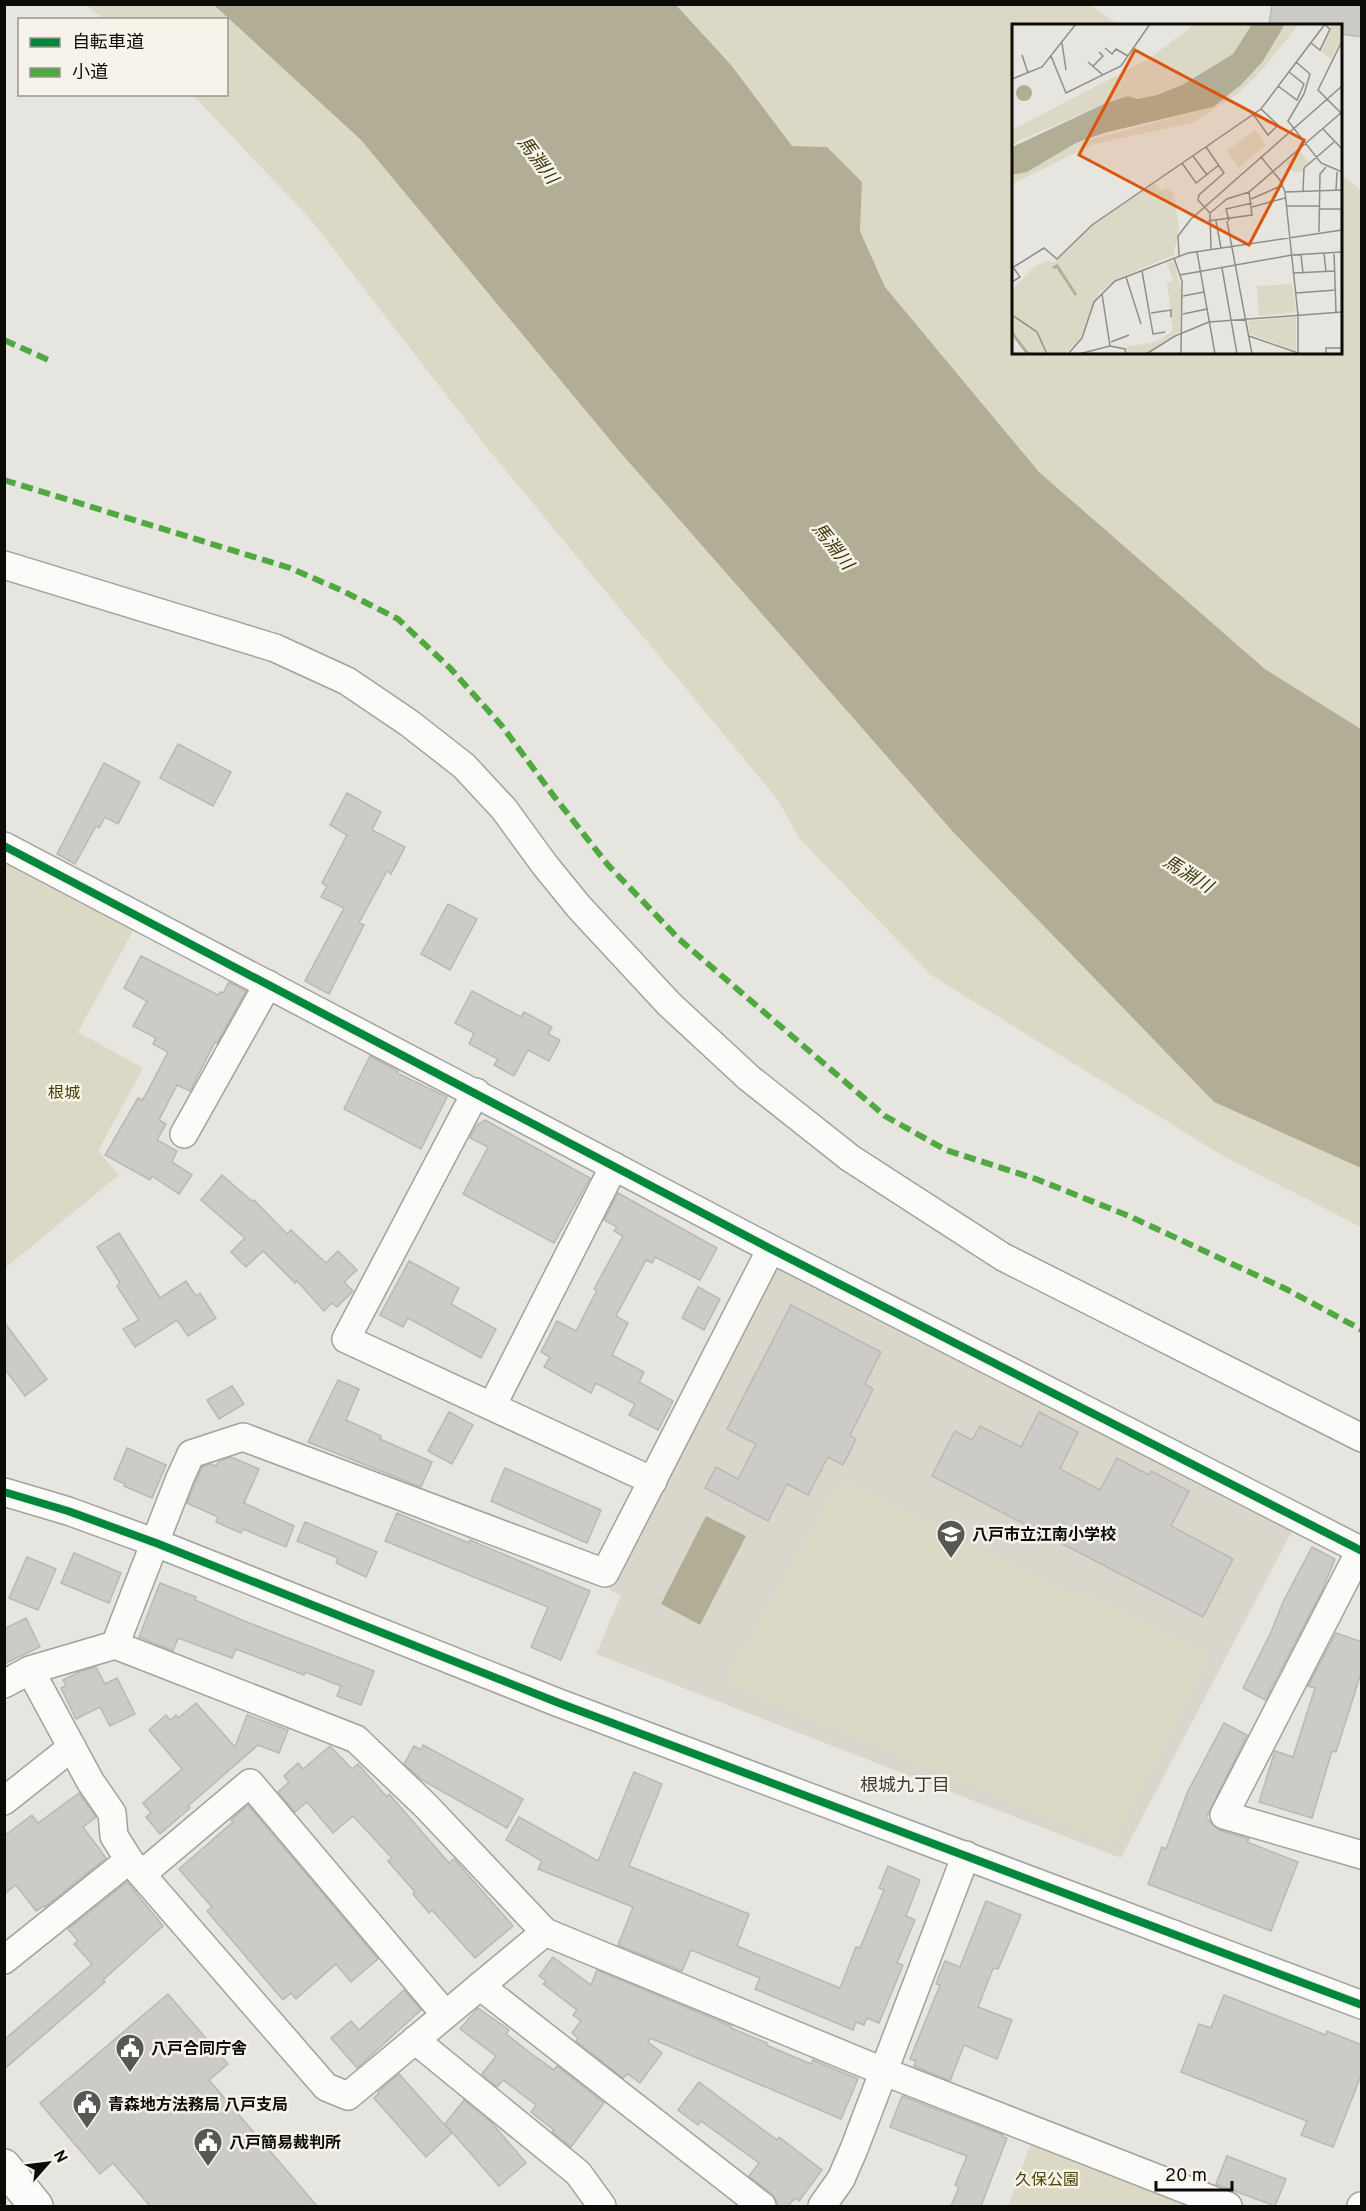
<svg xmlns="http://www.w3.org/2000/svg" width="1366" height="2211" font-family="Overpass,'Noto Sans JP',sans-serif">
	<style>
		.built { fill: #d9d7cb }
		.green { fill: #dcd8c6 }
		.water { fill: #b2ae96 }
		.building { fill: #cccbc7; stroke: #b9b8b4; stroke-width: 1.5 }
		.lines { fill: none; stroke-linecap: round; stroke-linejoin: round }
		.minor-casing { stroke: #a2a19d; stroke-width: 30 }
		.highway-casing { stroke: #a2a19d; stroke-width: 36 }
		.minor { stroke: #fbfbfa; stroke-width: 27 }
		.highway { stroke: #fbfbfa; stroke-width: 33 }
		.quiet { stroke: #50a841; stroke-width: 6; stroke-dasharray: 12 6; stroke-linecap: butt }
		.cycleway-casing { stroke: #f6f4ea; stroke-width: 11 }
		.cycleway { stroke: #00873e; stroke-width: 8 }
		.labels { text-anchor: middle; stroke-width: 5; stroke-linejoin: round; paint-order: stroke }
		.park-label { font-size: 16px; fill: #4b4105; stroke: #f6f4ea }
		.poi-label { font-size: 16px; font-weight: bold; fill: #0c0b08; stroke: #f6f4ea; text-anchor: start }
		.water-label { font-size: 18px; font-style: italic; fill: #3f380e; stroke: #f6f4ea }
		.neighbourhood-label { font-size: 18px; fill: #3e3d34; stroke: #f6f4ea }
		.inset-river { fill: none; stroke: #b2ae96; stroke-width: 3 }
		.inset-road { fill: none; stroke: #8f8e89; stroke-width: 1.5 }
		.view { fill: #dd550c; fill-opacity: 0.15; stroke: #dd550c; stroke-width: 3 }
		.inset-edge { fill: none; stroke: #0c0b08; stroke-width: 3 }
	</style>
	<rect width="100%" height="100%" fill="#e6e5df"/>
	<path class="built" d="M783 1267 1293 1529 1121 1858 596 1654 621 1595 609 1590 769 1276Z"/>
	<g class="green">
		<path d="M1090 4 1119 25 1014 26V352H1340L1341 175 1361 190V729L1265 669 1039 472 885 287 860 231 862 182 827 147 792 146 732 66 676 5Z"/>
		<path d="M86 5H214L361 140 620 452 954 833 1214 1102 1361 1168V1227L1223 1156 931 975 799 838 778 800 488 449 311 220 193 95 226 94V20L104 19Z"/>
		<path d="M5 860 135 927 78 1032 143 1068 98 1151 119 1175 5 1268Z"/>
		<path d="M842 1478 1071 1595 1081 1591 1210 1657 1112 1844 724 1682Z"/>
		<path d="M1031 2143 1193 2206H1008Z"/>
	</g>
	<g class="water">
		<path d="M214 5H676L732 66 792 146 827 147 862 182 860 231 885 287 1039 472 1265 669 1361 729V1168L1214 1102 954 833 620 452 361 140Z"/>
		<path d="M706 1516 746 1536 700 1625 661 1604Z"/>
	</g>
	<g class="building">
		<path d="M1272 4H1362V37L1341 34V26H1269Z"/>
		<path d="M178 744 231 772 213 806 160 778Z"/>
		<path d="M104 763 140 782 118 824 105 817 99 828 96 826 75 864 57 854Z"/>
		<path d="M347 793 381 812 372 830 405 847 391 874 387 871 359 923 364 925 329 994 305 981 344 908 321 897 327 886 322 883 347 835 330 825Z"/>
		<path d="M448 904 477 919 450 970 421 954Z"/>
		<path d="M141 956 218 995 220 992 223 993 229 982 246 991 217 1043 215 1042 190 1091 177 1085 159 1120 166 1124 157 1140 177 1151 172 1162 192 1175 179 1194 152 1176 150 1180 105 1155 138 1098 142 1100 145 1096 168 1052 153 1044 156 1038 133 1026 147 1001 124 988Z"/>
		<path d="M472 991 521 1017 524 1012 552 1027 548 1034 560 1040 549 1061 528 1050 514 1076 494 1065 498 1059 469 1044 474 1033 455 1023Z"/>
		<path d="M370 1056 398 1071 397 1073 447 1097 421 1149 344 1109Z"/>
		<path d="M485 1120 590 1178 554 1243 463 1194 488 1147 470 1138 477 1125Z"/>
		<path d="M222 1175 252 1201 254 1200 287 1234 291 1230 326 1263 338 1251 357 1270 344 1282 353 1291 337 1307 332 1303 324 1311 297 1281 295 1283 263 1251 246 1267 231 1252 245 1238 201 1200Z"/>
		<path d="M618 1193 717 1248 700 1280 655 1257 652 1263 646 1260 616 1316 628 1323 612 1355 644 1372 639 1382 673 1401 658 1430 629 1415 635 1404 596 1383 591 1393 544 1367 550 1357 541 1352 557 1321 576 1331 597 1290 594 1289 623 1236 614 1231 617 1227 604 1220Z"/>
		<path d="M119 1233 160 1298 186 1281 196 1296 200 1293 216 1318 188 1336 177 1320 135 1347 123 1329 139 1320 117 1286 120 1283 97 1247Z"/>
		<path d="M409 1261 459 1288 451 1304 496 1329 481 1358 408 1318 403 1327 380 1315Z"/>
		<path d="M698 1287 720 1299 704 1330 682 1318Z"/>
		<path d="M791 1305 881 1352 865 1384 873 1389 850 1435 856 1439 843 1465 828 1457 808 1495 787 1484 768 1521 705 1488 716 1467 738 1479 756 1444 727 1429Z"/>
		<path d="M4 1322 47 1379 25 1396 4 1368Z"/>
		<path d="M338 1380 359 1389 346 1420 381 1436 380 1439 432 1462 421 1487 308 1442Z"/>
		<path d="M232 1386 244 1404 219 1419 207 1400Z"/>
		<path d="M449 1412 473 1425 452 1464 428 1451Z"/>
		<path d="M1039 1412 1078 1432 1060 1469 1100 1490 1117 1458 1149 1475 1151 1471 1189 1491 1171 1526 1233 1559 1203 1617 932 1476 955 1431 972 1440 980 1426 1021 1447Z"/>
		<path d="M127 1448 166 1465 152 1498 124 1486 125 1484 114 1479Z"/>
		<path d="M231 1457 259 1469 244 1503 294 1526 286 1547 243 1529 241 1533 216 1522 218 1517 187 1503 202 1467 211 1464 216 1466 218 1462Z"/>
		<path d="M505 1468 601 1510 587 1543 491 1501Z"/>
		<path d="M397 1513 469 1543 470 1540 590 1591 561 1660 531 1647 548 1607 385 1541Z"/>
		<path d="M305 1522 377 1552 366 1577 336 1563 338 1558 297 1541Z"/>
		<path d="M1312 1547 1335 1559 1322 1591 1265 1700 1243 1688 1271 1632 1283 1602Z"/>
		<path d="M74 1553 121 1573 109 1603 61 1583Z"/>
		<path d="M27 1557 56 1569 38 1610 9 1598Z"/>
		<path d="M160 1583 196 1597 195 1600 249 1623 374 1671 361 1705 337 1696 341 1686 305 1672 304 1675 236 1649 232 1658 178 1638 173 1651 139 1637Z"/>
		<path d="M26 1618 40 1647 4 1664V1629Z"/>
		<path d="M1336 1633 1362 1642V1670L1336 1752 1332 1751 1312 1818 1259 1802 1275 1751 1293 1757 1315 1688 1308 1686Z"/>
		<path d="M96 1667 105 1684 117 1678 135 1714 110 1726 100 1707 76 1719 61 1688 66 1686 63 1680 79 1672Z"/>
		<path d="M196 1703 235 1747 247 1715 288 1730 279 1753 258 1745 188 1806 190 1808 160 1834 146 1817 151 1813 143 1803 182 1769 149 1730 166 1715 170 1720 176 1715 178 1718Z"/>
		<path d="M1224 1723 1247 1735 1206 1818 1219 1830 1249 1839 1247 1842 1298 1862 1271 1931 1148 1884 1162 1847 1166 1849 1188 1791Z"/>
		<path d="M423 1745 523 1799 507 1828 422 1780 404 1764 414 1746 421 1750Z"/>
		<path d="M330 1746 352 1769 358 1764 387 1797 389 1794 449 1863 454 1859 513 1926 475 1958 432 1910 429 1913 413 1894 415 1892 388 1861 392 1858 353 1816 333 1833 307 1802 295 1812 278 1792 289 1782 284 1776 298 1763 303 1769Z"/>
		<path d="M634 1772 662 1784 629 1866 749 1914 737 1946 840 1988 856 1947 860 1948 884 1890 879 1888 888 1866 920 1880 906 1916 915 1920 897 1963 903 1965 879 2023 867 2018 864 2025 856 2022 853 2030 755 1989 760 1978 691 1950 682 1971 618 1945 633 1907 538 1869 542 1861 506 1840 519 1817 598 1861Z"/>
		<path d="M79 1793 96 1817 83 1827 106 1858 45 1907 44 1906 36 1911 16 1885 4 1894V1836L32 1815 38 1823Z"/>
		<path d="M248 1805 378 1959 351 1982 336 1964 296 1999 291 1993 283 2000 207 1911 212 1907 179 1869 233 1822 231 1820Z"/>
		<path d="M127 1882 163 1926 103 1980 105 1982 4 2069V2040L92 1964 74 1944 78 1941 68 1929Z"/>
		<path d="M986 1901 1021 1915 998 1969 994 1968 992 1971 978 2007 1012 2020 997 2059 964 2045 950 2081 914 2066 916 2061 910 2059 940 1985 936 1984 945 1961 960 1967Z"/>
		<path d="M553 1957 591 1985 597 1970 731 2026V2028L767 2043 766 2045 811 2064 813 2060 858 2079 841 2119 650 2038 648 2042 662 2053 640 2083 628 2074 623 2078 576 2041 578 2038 572 2033 581 2021 573 2015 577 2010 543 1984 546 1981 539 1976Z"/>
		<path d="M404 1990 421 2010 357 2068 331 2038 351 2021 359 2030Z"/>
		<path d="M168 1994 228 2064 209 2080 317 2206H150L113 2163 100 2174 40 2103Z"/>
		<path d="M1224 1995 1326 2035 1327 2031 1362 2045V2073L1333 2147 1301 2135 1307 2121 1181 2072 1199 2024 1211 2028Z"/>
		<path d="M478 2008 509 2030 506 2034 529 2052 554 2070 557 2066 604 2103 571 2147 552 2132 554 2130 531 2112 536 2105 503 2080 497 2087 482 2074 496 2056 460 2029Z"/>
		<path d="M399 2074 452 2133 426 2157 374 2098 379 2093 378 2092Z"/>
		<path d="M699 2082 777 2140 779 2137 822 2170 799 2201 795 2198 788 2206H777L776 2200 772 2194 749 2176 759 2163 701 2121 698 2125 678 2110Z"/>
		<path d="M902 2096 1003 2135 1002 2137 1007 2138 981 2206H951L959 2187 955 2185 967 2156 890 2127Z"/>
		<path d="M464 2100 491 2122 526 2163 499 2186 445 2124Z"/>
		<path d="M1227 2156 1286 2179 1275 2206 1216 2184Z"/>
	</g>
	<g class="lines">
		<g class="minor-casing">
			<g id="minor">
				<path d="M4 565 275 648 347 681 409 723 464 766 504 809 544 864 579 907 669 1004 749 1078 850 1158 1003 1257 1362 1438"/>
				<path d="M4 846 771 1249 1362 1551"/>
				<path d="M476 1092 346 1339 653 1481"/>
				<path d="M184 1134 268 984"/>
				<path d="M492 1406 614 1166"/>
				<path d="M4 1492 68 1511 156 1543 559 1703 1362 2005"/>
				<path d="M1360 1551 1224 1815 1362 1855"/>
				<path d="M115 1645 180 1478 191 1454 243 1437 605 1573 771 1249"/>
				<path d="M30 1670 90 1781 112 1813 114 1836 129 1860 326 2087 348 2096 545 1932"/>
				<path d="M4 1684 30 1670 115 1645 356 1739 426 1806 545 1932 885 2072 1228 2206"/>
				<path d="M4 1801 72 1747"/>
				<path d="M142 1874 250 1783 445 2014"/>
				<path d="M4 1960 129 1860"/>
				<path d="M480 1986 762 2206"/>
				<path d="M415 2040 578 2173 602 2206"/>
				<path d="M822 2206 841 2179 854 2149 966 1855"/>
				<path d="M1361 2206H1362"/>
			</g>
		</g>
		<g class="highway-casing">
			<path id="highway" d="M4 2166 36 2206"/>
		</g>
		<use href="#minor" class="minor"/>
		<use href="#highway" class="highway"/>
		<g class="quiet">
			<path d="M4 340 53 362"/>
			<path d="M4 480 290 568 343 591 398 619 450 668 502 726 553 795 608 865 679 939 885 1116 946 1150 1036 1179 1129 1216 1286 1289 1362 1330"/>
		</g>
		<g class="cycleway-casing">
			<g id="cycleway">
				<path d="M4 846 771 1249 1362 1551"/>
				<path d="M4 1492 68 1511 156 1543 559 1703 1362 2005"/>
			</g>
		</g>
		<use href="#cycleway" class="cycleway"/>
	</g>
	<defs>
		<g id="school-pin" transform="scale(1.5)"><path d="M0 17L-7.5 6A9.5 9.5 0 1 1 7.5 6Z" fill="#585753" stroke="#f6f4ea"/><path d="M0-5L7-2L0 1L-7-2ZM-4 1L0 2.5L4 1V4Q0 6-4 4Z" fill="#fff"/></g>
		<g id="civic-pin" transform="scale(1.5)"><path d="M0 17L-7.5 6A9.5 9.5 0 1 1 7.5 6Z" fill="#585753" stroke="#f6f4ea"/><path d="M-.6-6.5H3V-4.5H.6V-3L4-1V1h2V6H-6V1h2V-1L-.6-3ZM-1.2 2.5V6h2.4V2.5Z" fill="#fff"/></g>
	</defs>
	<g fill-rule="evenodd">
		<use href="#school-pin" x="951" y="1534"/>
		<use href="#civic-pin" x="130" y="2048"/>
		<use href="#civic-pin" x="87" y="2104"/>
		<use href="#civic-pin" x="208" y="2142"/>
	</g>
	<g class="labels">
		<g class="park-label">
			<text x="64" y="1098">根城</text>
			<text x="1047" y="2185">久保公園</text>
		</g>
		<g class="poi-label">
			<text x="972" y="1540">八戸市立江南小学校</text>
			<text x="151" y="2054">八戸合同庁舎</text>
			<text x="108" y="2110">青森地方法務局 八戸支局</text>
			<text x="229" y="2148">八戸簡易裁判所</text>
		</g>
		<g class="water-label">
			<text transform="translate(538 160) rotate(53)" y="6">馬淵川</text>
			<text transform="translate(833 546) rotate(52)" y="6">馬淵川</text>
			<text transform="translate(1188 874) rotate(32)" y="6">馬淵川</text>
		</g>
		<g class="neighbourhood-label">
			<text x="905" y="1791">根城九丁目</text>
		</g>
	</g>
	<g transform="translate(1012 24)">
		<rect width="330" height="330" fill="#e6e5df"/>
		<path d="M183 0H240L221 30 170 61 145 71 92 80 0 120V106L138 34ZM273 0H287L250 46 227 69 180 99 82 120 0 160V151L15 148 64 119 201 83ZM320 0H330V15L319 35 309 28ZM243 106 254 121 226 144 215 127ZM288 127 297 138 290 148H281L274 139ZM143 159 149 167 155 164 162 170 167 203 162 231 104 255 87 269 70 312 53 330H36L27 311 0 291V266L22 243 36 236 42 239 79 202ZM162 237 169 265 168 307 132 330H115L113 323 143 318 161 307 155 259 161 257 155 239ZM280 260 284 288 247 292 245 262ZM0 292 25 309 34 330H17L0 308ZM284 293V327L238 310 236 297Z" fill="#dcd8c6"/>
		<path d="M240 0H273L251 37 229 61 201 83 92 109 64 119 15 148 0 151V123L92 80 116 72 125 75 145 71 170 61 221 30ZM4 69a8 8 0 1 1 16 0a8 8 0 1 1-16 0Z" fill="#b2ae96"/>
		<path class="inset-river" d="M41 244 45 242 64 271M0 309 16 330"/>
		<path class="inset-road" d="M50 19 54 46M299 19 308 26 318 5 313 1M93 24 100 30 104 25 116 32M10 31 16 49M39 32 54 69 109 42 138 0M76 38 91 51M284 38 298 50 292 70 276 97 309 139 330 148M81 42 91 32 87 28M0 55 30 43 64 0M266 62 285 76 292 60 277 48M329 89 306 66 330 17M241 90 256 111 266 101 249 85M311 105 330 125M194 123 212 149 187 171 186 176 198 189M181 132 195 151M249 133 268 156 273 168 286 291V330M170 139 184 159 207 141M324 166 325 148M291 167 292 144 322 118M273 168 330 166M239 175 271 161M274 182H307M240 183 273 174M308 185H330M196 197 240 191 237 168M204 197 209 224M215 197 240 330M217 197 214 185 240 179M307 208 308 150 314 143M199 225 198 189 215 175 237 168 330 88M185 228 203 330M322 228 324 288M312 229 314 248M289 231 291 249M167 232 166 212 179 195 330 62M162 234 170 257 169 330M0 244 32 224 45 235 80 201 249 85 313 0M210 244 225 330M130 247 141 310 153 308M282 249 323 247M168 251 280 231 330 228M114 253 129 300M0 258 8 253 1 243M284 269 324 266M171 272 192 268M139 289 159 286V293M171 290 195 285M0 291 25 308 35 330M237 312 286 329M99 318 117 311M98 322 113 325 114 330M56 330 70 314 82 278 103 257 176 229 330 206M67 330 98 322 90 270M134 330 163 312 197 298 330 288M314 330V324H330"/>
		<path class="view" d="M123 26 292 116 237 221 67 131Z"/>
		<rect width="330" height="330" class="inset-edge"/>
	</g>
	<rect width="1366" height="2211" fill="none" stroke="#0c0b08" stroke-width="12"/>
	<rect x="18" y="18" width="210" height="78" fill="#f6f4ea" stroke="#989790" stroke-width="1.5"/>
	<rect x="30" y="38" width="30" height="9" fill="#00873e" stroke="#989790" stroke-width="1.5"/>
	<text x="72" y="48" font-size="18" fill="#0c0b08">自転車道</text>
	<rect x="30" y="68" width="30" height="9" fill="#50a841" stroke="#989790" stroke-width="1.5"/>
	<text x="72" y="78" font-size="18" fill="#0c0b08">小道</text>
	<g transform="translate(48 2163) rotate(62)" stroke="#f6f4ea" stroke-width="4.5" paint-order="stroke">
	<path d="M0-4.5L10 22L0 15L-10 22Z" fill="#0c0b08"/>
	<text y="-9" font-size="16" font-weight="bold" text-anchor="middle" fill="#0c0b08">N</text>
	</g>
	<path d="M1156 2181v9h76v-9" fill="none" stroke="#0c0b08" stroke-width="3"/>
	<text x="1165" y="2181" font-size="18" fill="#0c0b08" stroke="#f6f4ea" stroke-width="4.5" paint-order="stroke">20 m</text>
</svg>
